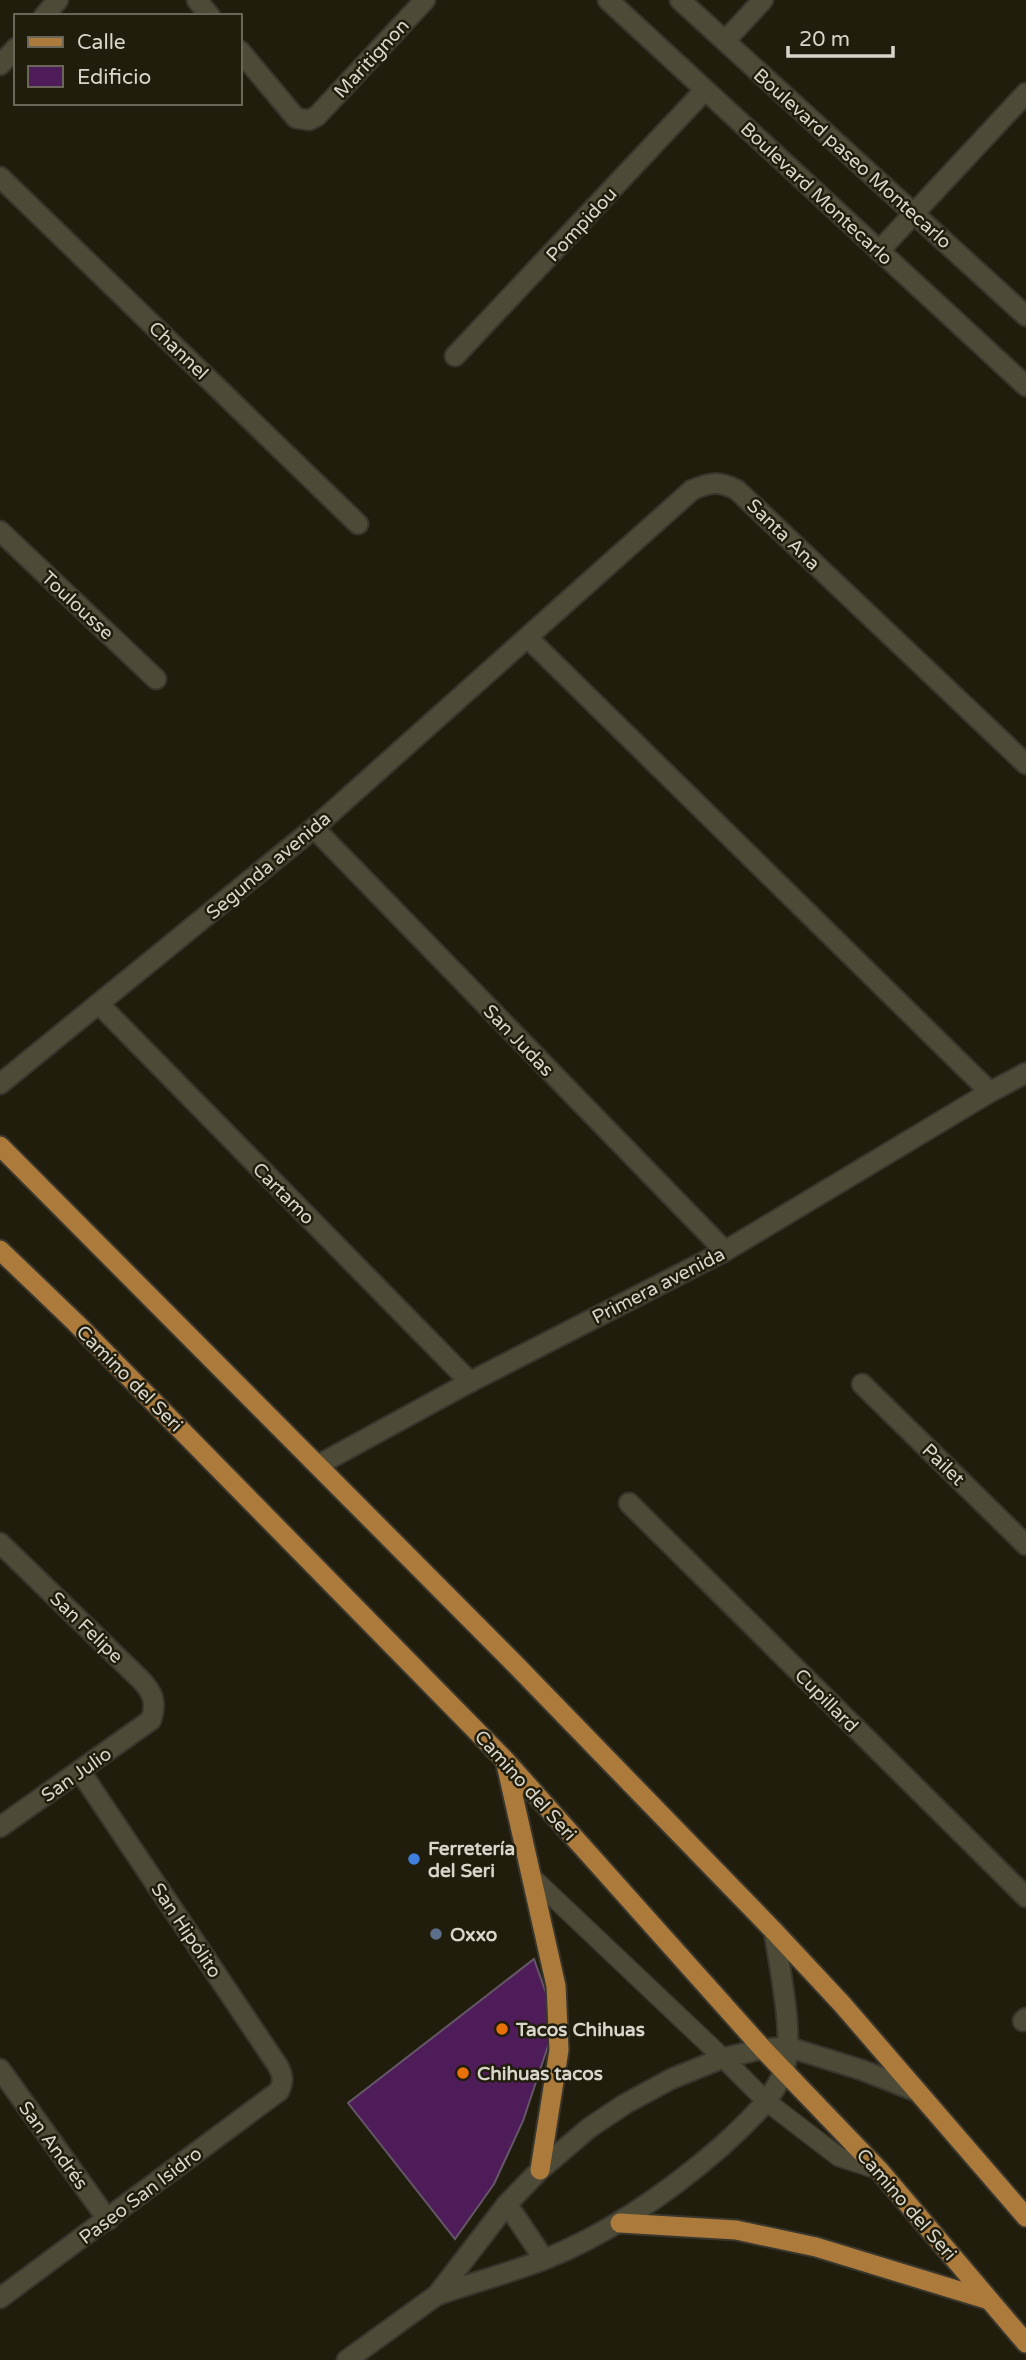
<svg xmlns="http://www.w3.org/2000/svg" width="1026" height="2360" font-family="'Varela Round',sans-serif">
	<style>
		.building { fill: #4f1c5a; stroke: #645767; stroke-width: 2 }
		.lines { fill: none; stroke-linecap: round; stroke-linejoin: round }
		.service-casing { stroke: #38352d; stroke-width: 21 }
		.minor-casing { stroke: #38352d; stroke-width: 23 }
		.primary-casing { stroke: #38352d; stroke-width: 23 }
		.service { stroke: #4d4a37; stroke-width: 18 }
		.minor { stroke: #4d4a37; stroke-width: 19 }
		.primary { stroke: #ac7b3b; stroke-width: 19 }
		.shop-dot { fill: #3f7fe0; stroke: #211d0c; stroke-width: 2.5 }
		.service-dot { fill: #5c6f8a; stroke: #211d0c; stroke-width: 2.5 }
		.food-dot { fill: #e8710a; stroke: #211d0c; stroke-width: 2.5 }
		.labels { text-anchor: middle; stroke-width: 5; stroke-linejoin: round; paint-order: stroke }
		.street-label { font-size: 19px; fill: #d8d6cb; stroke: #211d0c }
		.poi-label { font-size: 19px; font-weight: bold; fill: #d8d6cb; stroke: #211d0c; text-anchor: start }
	</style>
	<rect width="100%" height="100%" fill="#211d0c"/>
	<path class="building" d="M534 1959 546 1993 549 2043 523 2121 494 2184 455 2239 348 2103Z"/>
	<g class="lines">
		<g class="service-casing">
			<path id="service" d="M533 1878 723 2058 766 2101 839 2157 879 2170"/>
		</g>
		<g class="minor-casing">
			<g id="minor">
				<path d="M197 0 210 16"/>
				<path d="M608 0 1026 386"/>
				<path d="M680 0 1026 316"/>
				<path d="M44 16 58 0"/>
				<path d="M725 41 763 0"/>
				<path d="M240 51 296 118 309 120 317 116 425 0"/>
				<path d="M0 65 16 48"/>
				<path d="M0 177 358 524"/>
				<path d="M879 251 1026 93"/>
				<path d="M455 356 705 90"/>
				<path d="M0 531 156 679"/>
				<path d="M528 638 990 1092"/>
				<path d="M314 828 725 1251"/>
				<path d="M99 1004 470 1382"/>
				<path d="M0 1084 314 828 692 490C710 482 719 481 737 490L1026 764"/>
				<path d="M862 1384 1026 1545"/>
				<path d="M318 1465 470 1382 725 1251 990 1092 1026 1073"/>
				<path d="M629 1503 1026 1897"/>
				<path d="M0 1543 140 1679C153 1692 157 1703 151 1720L0 1827"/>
				<path d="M1023 2021 1026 2018"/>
				<path d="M0 2069 108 2220"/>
				<path d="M507 2204 544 2259"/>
				<path d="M437 2295C472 2283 509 2273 543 2260 609 2234 669 2192 722 2146 744 2125 771 2102 783 2073 796 2042 779 1965 774 1931"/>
				<path d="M0 2298 279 2091C284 2081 283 2076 278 2066L80 1771"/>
				<path d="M347 2360 437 2295 507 2204 540 2170 589 2128 625 2104 671 2079 723 2058 763 2049 788 2047 862 2070 918 2092"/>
			</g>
		</g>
		<g class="primary-casing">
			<g id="primary">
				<path d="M0 1146 511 1660 774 1931 842 2004 1026 2217"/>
				<path d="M0 1250 76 1323 505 1760 763 2049 879 2170 1026 2343"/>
				<path d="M506 1764 556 1986 559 2050 540 2170"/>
				<path d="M620 2223 736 2230 816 2247 989 2300"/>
			</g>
		</g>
		<use href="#service" class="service"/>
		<use href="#minor" class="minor"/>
		<use href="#primary" class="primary"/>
	</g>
	<circle class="shop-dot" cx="414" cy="1859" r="7"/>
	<circle class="service-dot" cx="436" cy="1934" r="7"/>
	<g class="food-dot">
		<circle cx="502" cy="2029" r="7"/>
		<circle cx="463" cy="2073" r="7"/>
	</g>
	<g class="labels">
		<g class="street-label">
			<text transform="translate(371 58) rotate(-47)" y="7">Maritignon</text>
			<text transform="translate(853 158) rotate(42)" y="7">Boulevard paseo Montecarlo</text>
			<text transform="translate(817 193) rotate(43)" y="7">Boulevard Montecarlo</text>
			<text transform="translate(581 224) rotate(-47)" y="7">Pompidou</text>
			<text transform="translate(179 350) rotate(44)" y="7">Channel</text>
			<text transform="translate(784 534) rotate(44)" y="7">Santa Ana</text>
			<text transform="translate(78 605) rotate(43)" y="7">Toulousse</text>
			<text transform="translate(268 865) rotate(-40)" y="7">Segunda avenida</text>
			<text transform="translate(519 1040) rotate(46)" y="7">San Judas</text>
			<text transform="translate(284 1193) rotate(45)" y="7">Cartamo</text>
			<text transform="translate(658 1285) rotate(-27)" y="7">Primera avenida</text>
			<text transform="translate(130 1378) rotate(45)" y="7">Camino del Seri</text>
			<text transform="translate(944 1464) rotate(44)" y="7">Pailet</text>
			<text transform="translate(87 1627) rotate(44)" y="7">San Felipe</text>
			<text transform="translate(827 1700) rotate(45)" y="7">Cupillard</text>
			<text transform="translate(76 1774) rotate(-35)" y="7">San Julio</text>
			<text transform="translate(526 1785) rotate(48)" y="7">Camino del Seri</text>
			<text transform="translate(187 1930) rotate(56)" y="7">San Hipólito</text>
			<text transform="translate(54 2145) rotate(54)" y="7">San Andrés</text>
			<text transform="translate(140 2195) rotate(-37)" y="7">Paseo San Isidro</text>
			<text transform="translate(907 2204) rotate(49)" y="7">Camino del Seri</text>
		</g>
		<g class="poi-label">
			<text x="428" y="1855">Ferretería<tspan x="428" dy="22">del Seri</tspan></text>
			<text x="450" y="1941">Oxxo</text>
			<text x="516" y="2036">Tacos Chihuas</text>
			<text x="477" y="2080">Chihuas tacos</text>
		</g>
	</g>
	<rect x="14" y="14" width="228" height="91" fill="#211d0c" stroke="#6a6758" stroke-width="2"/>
	<rect x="28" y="37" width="35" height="10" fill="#ac7b3b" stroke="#6a6758" stroke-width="2"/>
	<text x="77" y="49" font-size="21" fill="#d8d6cb">Calle</text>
	<rect x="28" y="66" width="35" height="21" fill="#4f1c5a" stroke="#6a6758" stroke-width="2"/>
	<text x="77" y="84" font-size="21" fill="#d8d6cb">Edificio</text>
	<path d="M788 46v10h105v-10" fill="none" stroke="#d8d6cb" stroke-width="3.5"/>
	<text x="799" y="46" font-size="21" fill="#d8d6cb" stroke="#211d0c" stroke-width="5" paint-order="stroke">20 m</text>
</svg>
